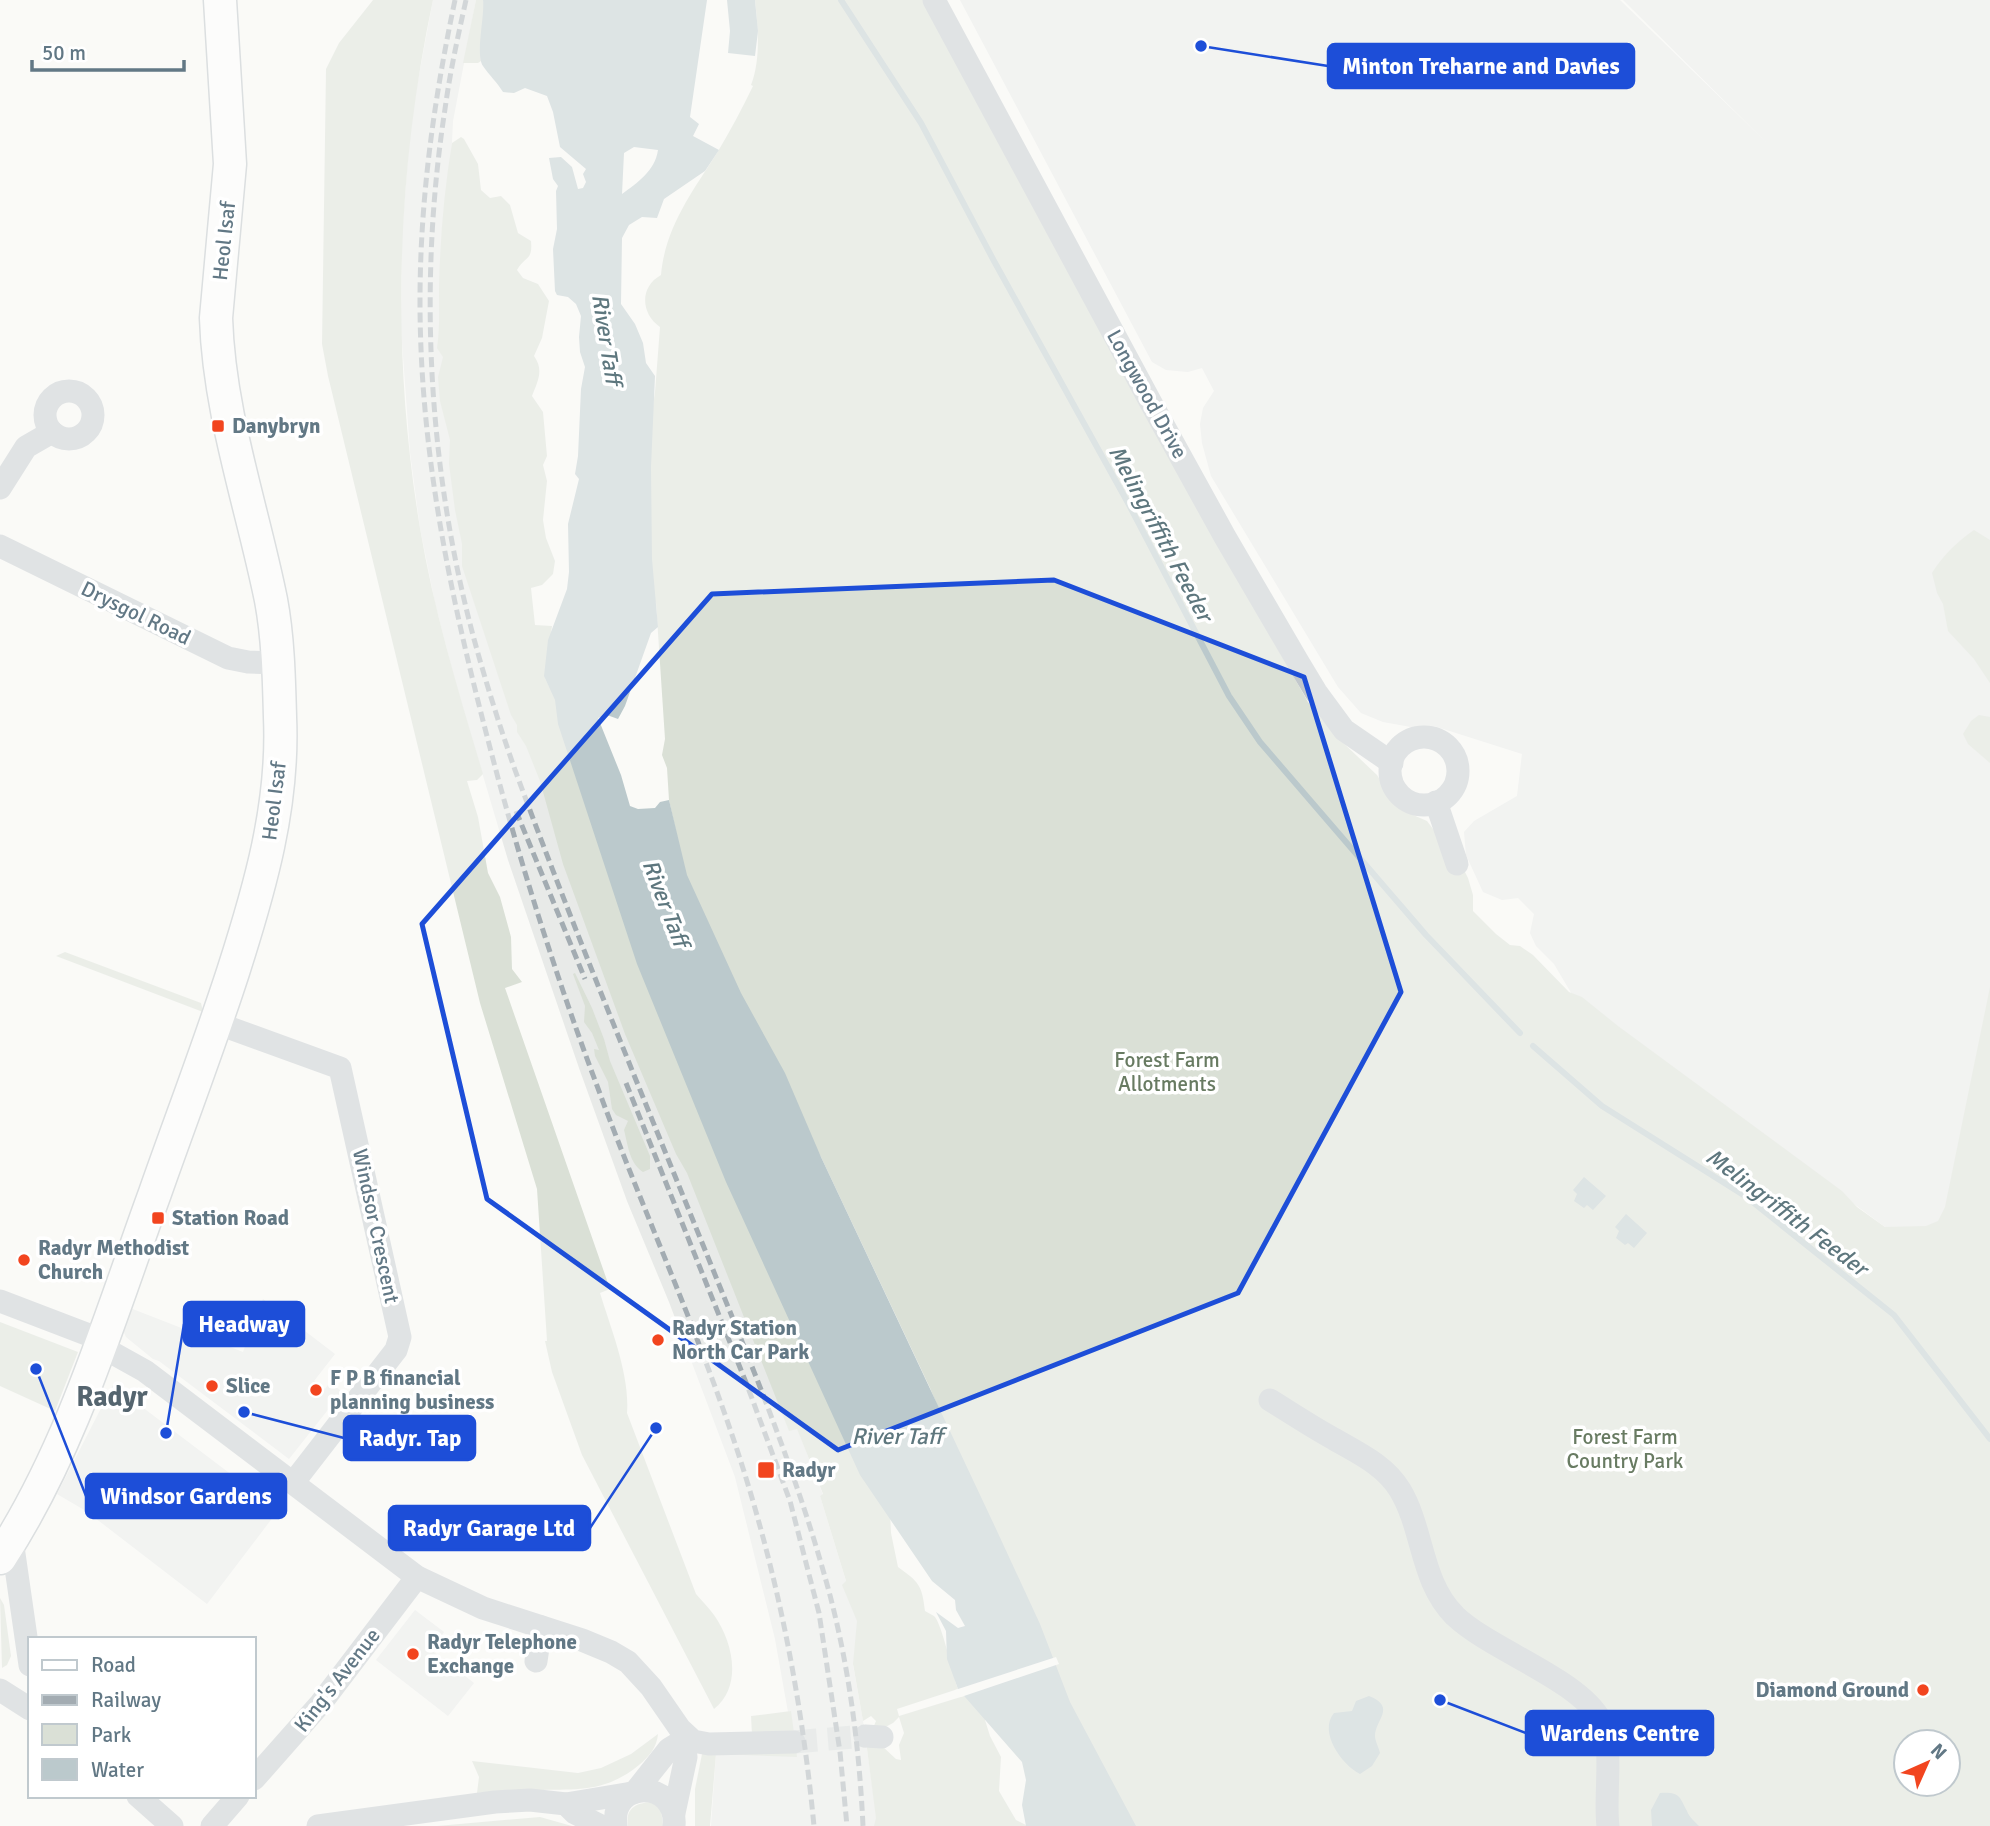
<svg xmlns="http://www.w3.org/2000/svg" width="1990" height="1826" font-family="Signika,sans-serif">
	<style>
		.built { fill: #e8eae8 }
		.green { fill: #dae0d6; fill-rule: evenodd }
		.water { fill: #bbc9cc; fill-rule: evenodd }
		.pier { fill: #fafaf7 }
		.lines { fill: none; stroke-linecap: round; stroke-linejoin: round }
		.stream { stroke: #bbc9cc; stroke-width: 6 }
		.minor-tunnel { stroke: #d4dada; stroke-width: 23; stroke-dasharray: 23 11; stroke-linecap: butt }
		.secondary-casing { stroke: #b7bec3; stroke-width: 35 }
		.minor { stroke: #c2c8cc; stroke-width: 23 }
		.secondary { stroke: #fff; stroke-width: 32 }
		.rail { stroke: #a3acb2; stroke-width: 5; stroke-dasharray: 10 5; stroke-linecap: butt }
		.marked { fill: none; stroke: #1d4ed8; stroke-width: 5; stroke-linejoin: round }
		.poi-dot { fill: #f2451f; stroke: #fff; stroke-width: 2.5 }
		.labels { text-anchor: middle; stroke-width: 7; stroke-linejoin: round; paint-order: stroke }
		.street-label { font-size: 21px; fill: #627885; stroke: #fff }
		.poi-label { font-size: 21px; font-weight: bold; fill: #627885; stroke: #fff; text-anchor: start }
		.park-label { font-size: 21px; fill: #687b62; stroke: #fff }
		.water-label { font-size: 23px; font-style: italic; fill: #5e777e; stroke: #fff }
		.district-label { font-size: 28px; font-weight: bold; fill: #55656f; stroke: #fff }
		.leader { fill: none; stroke: #1d4ed8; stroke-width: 2.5 }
		.callout-dot { fill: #1d4ed8; stroke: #fff; stroke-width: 2.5 }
		.callout { fill: #1d4ed8; stroke: #1d4ed8; stroke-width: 2.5 }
		.callout-label { font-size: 23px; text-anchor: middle; font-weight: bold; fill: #fff }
	</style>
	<rect width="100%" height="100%" fill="#fafaf7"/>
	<g class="built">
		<path d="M433 0H476L453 121 442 340 689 1173 789 1430 797 1428 823 1495 820 1496 870 1660 853 1665 863 1721 878 1826H711L716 1754 791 1711 788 1712 775 1639 735 1477 669 1302 627 1201 579 1068 508 860 455 681 435 603 420 528 410 452 401 328 402 233 411 118Z"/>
		<path d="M960 0H1620L1770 146 1623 0H1990V1010L1942 1269 1573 996 1554 964 1536 946 1530 933 1534 914 1518 898 1502 900 1483 892 1466 855 1464 832 1474 821 1517 796 1522 754 1434 726 1411 727 1383 722 1361 713 1338 687 1211 476 1202 443 1200 424 1203 408 1214 391 1202 368 1188 372 1166 370 1152 362Z"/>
		<path d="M263 1299 335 1354 314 1381 325 1389 330 1382 342 1392 289 1459 159 1361 153 1359 126 1337 122 1328 130 1308 243 1352Z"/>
		<path d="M113 1385 257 1494 265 1485 286 1500 207 1604 86 1511 57 1494Z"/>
		<path d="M415 1610 444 1632 431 1650 474 1683 448 1716 376 1660Z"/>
	</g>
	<g class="green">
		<path d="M373 0H433C396 174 391 352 420 528 434 612 459 693 483 774L477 780 467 781 478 817 488 873 500 897 511 937 512 969 522 982 505 988 610 1289 600 1293C611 1329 630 1375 627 1413L696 1594C702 1601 709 1608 714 1615 733 1642 743 1686 714 1709L582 1455 552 1372 545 1341H547L537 1189 480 1003 328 376 322 344 326 69 339 43Z"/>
		<path d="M476 0H483C488 16 479 40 481 61L478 63H463Z"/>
		<path d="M755 0H928L1212 534 1308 702 1336 736 1377 775 1387 791 1410 810 1411 814 1427 821 1464 870 1468 878 1473 895V911L1496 934 1510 945 1520 946 1533 955 1569 992 1582 997 1618 1026 1842 1191 1857 1207 1885 1227 1926 1226 1938 1221 1945 1207 1990 987V1826H1126L1096 1760C1093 1739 1080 1728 1067 1713L930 1388 821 1157 696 922 669 800 667 768 662 755 665 739 656 603 649 593 646 455 655 392 660 327C641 314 639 287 661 275 665 228 692 192 717 153 730 131 742 109 753 86L751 85C761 59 758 27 755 0ZM1906 1742H1948V1784H1906Z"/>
		<path d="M461 137 464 139 478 164 481 190 490 198 501 196 510 205 518 233 531 241C533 261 525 256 517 270L523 278 538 284 549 301 542 338 534 356C544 370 538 381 532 396L543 412 547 456 543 465 547 481 543 520 546 538 555 561 553 574 542 585 531 588 535 625 552 626 545 678 549 686 563 689 890 1510 891 1533 898 1567C919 1582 922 1585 925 1611 928 1613 931 1614 934 1616 942 1623 953 1676 958 1689L897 1709 899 1716 964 1696 973 1698 984 1709 985 1720 990 1736 1001 1757 999 1791 1016 1820 1028 1826H874L876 1818 866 1741 881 1745 896 1759 901 1760 899 1745 904 1733 899 1717 893 1723 876 1732 873 1728 876 1721 871 1716 863 1721 853 1664 857 1621 842 1585 846 1581 820 1496 823 1494 797 1429 789 1431 687 1173 676 1154 625 1034 563 864 540 781 526 746 517 732V725L511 715 462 566V544L455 510 449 464 450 440 440 401 438 377 443 357 437 348C440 328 439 309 439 289 440 240 444 191 452 143Z"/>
		<path d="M1974 530 1990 540V683L1974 659 1948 631 1943 604 1937 593 1932 573C1943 555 1957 542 1974 530Z"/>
		<path d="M1979 715 1990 717V763L1968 744 1963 734 1971 721Z"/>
		<path d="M65 952 201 1003 203 1012 56 956Z"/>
		<path d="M575 973 592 1008 604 1039 610 1061 650 1156V1169L643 1172C629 1163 628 1145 624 1130L628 1121 616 1115 612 1109 608 1082 595 1056 594 1049 599 1050 592 1033 584 1022 585 1006 573 974Z"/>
		<path d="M0 1322 78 1352 55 1411 0 1386Z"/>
		<path d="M0 1598 4 1605 11 1656 7 1665 2 1668Z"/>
		<path d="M791 1711 794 1733 752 1735 751 1716Z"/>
		<path d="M658 1734C657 1747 649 1757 639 1765 605 1793 577 1789 537 1790 517 1790 497 1791 477 1793L479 1777 472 1761 578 1773 601 1768 631 1754Z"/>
		<path d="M796 1748 797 1757 716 1754 710 1826H695V1789L702 1754Z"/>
		<path d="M651 1802 661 1809 663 1826H628C625 1809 635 1803 651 1802Z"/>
		<path d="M540 1817 572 1826H437Z"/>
	</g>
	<g class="water">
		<path d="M483 0H707L690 117 699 124 693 136 719 150 705 171 664 199 657 218 642 217 629 225 622 238 621 304 635 324 643 343 646 363 655 376 651 467 652 559 658 627 651 633 625 706 618 719 607 715 598 718 621 775 630 806 638 809 655 808 660 802 669 800 687 875 741 993 785 1073 821 1157 997 1531 1040 1624 1070 1702 1136 1826H1026L1022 1805 1026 1780 1022 1762 958 1689 947 1659 946 1631 936 1612 958 1628 965 1626 956 1610 955 1600 932 1581 860 1475 726 1182 637 964 558 724 555 700 544 676 548 640 567 589 569 572 568 524 579 479 575 474 578 456 581 389 585 367 580 352 579 337 581 316 576 304 568 297 557 295 555 291 553 249 557 229 556 191 558 186 553 179 549 158 561 157 572 167 578 189 583 188 586 182 583 174 586 169 560 147 553 112 547 96 525 88 514 93 503 92C497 82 489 75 483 66 475 55 485 16 483 0ZM634 147 658 150C655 171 637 183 622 194L624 153Z"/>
		<path d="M727 0H755L758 31 755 56 728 53 730 31Z"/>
		<path d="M1584 1177 1606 1196 1593 1210 1587 1205 1584 1208 1574 1201 1577 1194 1573 1190Z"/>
		<path d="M1626 1214 1647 1233 1634 1248 1628 1243 1625 1245 1616 1238 1619 1231 1615 1227Z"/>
		<path d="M1369 1696C1397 1707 1375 1720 1375 1736 1375 1741 1379 1748 1380 1753L1372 1766 1360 1774C1342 1765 1318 1732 1334 1713L1352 1711 1356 1701Z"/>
		<path d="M1660 1793C1680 1792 1679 1796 1687 1811 1689 1817 1695 1822 1699 1826H1652L1651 1810Z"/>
	</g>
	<path class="pier" d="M1056 1657 1059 1664 964 1696 960 1697 955 1690Z"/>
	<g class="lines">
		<g class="stream">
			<path d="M841 0 921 123 994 261 1128 503 1229 696 1260 742 1426 935 1520 1033"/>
			<path d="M1533 1046 1602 1106 1745 1196 1894 1315 1990 1439"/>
		</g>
		<path class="minor-tunnel" d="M794 1742 865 1736"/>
		<g class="secondary-casing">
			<path id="secondary" d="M0 1558C72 1448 110 1316 155 1193 181 1119 209 1046 233 972 260 888 284 805 280 717 279 678 278 637 271 600 252 506 219 414 216 318L230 164 220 0"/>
		</g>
		<g class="minor">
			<path d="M934 0 1151 403 1225 537 1298 662 1316 692 1344 730 1392 763"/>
			<circle cx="69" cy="415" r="24"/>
			<path d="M0 488 26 447 52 432"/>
			<path d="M0 546 228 658 248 662 278 663"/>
			<circle cx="1424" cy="771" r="34"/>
			<path d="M1436 802 1457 864"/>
			<path d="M216 1023 340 1068 400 1337 396 1350 293 1483"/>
			<path d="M0 1301 102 1340"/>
			<path d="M100 1346 145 1371 417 1577 483 1608 582 1640 611 1652 628 1662 651 1687 680 1729 693 1741 709 1744 794 1742"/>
			<path d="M1270 1400C1291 1413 1312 1427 1334 1439 1358 1453 1385 1465 1400 1490 1424 1530 1420 1581 1455 1616 1492 1651 1579 1679 1601 1721 1614 1745 1604 1797 1608 1826"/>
			<path d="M12 1540 30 1665"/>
			<path d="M536 1661 541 1627"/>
			<path d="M0 1690 30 1709"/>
			<path d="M865 1736 882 1737"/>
			<path d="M254 1779 321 1703 417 1577"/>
			<path d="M635 1792 669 1749 687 1738"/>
			<path d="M138 1796 172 1826"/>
			<path d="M566 1804 575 1813 601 1826"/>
			<path d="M674 1813 686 1757 684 1741"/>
			<path d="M212 1826 238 1796"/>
			<path d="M318 1826 495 1802 530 1800 566 1804 632 1793"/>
			<path d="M616 1826C609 1780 678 1778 674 1826"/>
		</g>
		<use href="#secondary" class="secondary"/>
		<g class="rail">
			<path d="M455 0C434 99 420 199 420 301 420 451 450 595 488 740 518 856 554 971 596 1083 649 1228 717 1370 758 1519 786 1619 804 1722 814 1826"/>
			<path d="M466 0C458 36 450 72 445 109 418 284 428 468 474 639 486 683 500 727 515 770 574 930 639 1087 703 1245 747 1354 793 1463 825 1577 848 1658 859 1742 863 1826"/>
			<path d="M516 811 585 979"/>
			<path d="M626 1083 747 1385 790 1501 819 1613 840 1752 847 1826"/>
		</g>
	</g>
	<path d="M0 0H1990V1826H0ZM1054 580 1304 677 1401 992 1238 1293 838 1450 487 1199 422 924 712 594Z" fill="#fafaf7" fill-opacity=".55" fill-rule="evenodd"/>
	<path class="marked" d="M1054 580 1304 677 1401 992 1238 1293 838 1450 487 1199 422 924 712 594Z"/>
	<g class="poi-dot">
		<rect x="211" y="419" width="14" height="14" rx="3.5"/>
		<rect x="151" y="1211" width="14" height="14" rx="3.5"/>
		<circle cx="24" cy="1260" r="7"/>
		<circle cx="658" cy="1340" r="7"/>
		<circle cx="212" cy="1386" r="7"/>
		<circle cx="316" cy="1390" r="7"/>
		<rect x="757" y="1461" width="18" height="18" rx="3.5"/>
		<circle cx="413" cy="1654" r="7"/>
		<circle cx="1923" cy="1690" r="7"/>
	</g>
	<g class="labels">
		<g class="street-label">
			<text transform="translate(224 241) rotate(-84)" y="7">Heol Isaf</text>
			<text transform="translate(1147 394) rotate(61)" y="7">Longwood Drive</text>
			<text transform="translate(136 613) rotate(26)" y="7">Drysgol Road</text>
			<text transform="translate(274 801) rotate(-83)" y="7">Heol Isaf</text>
			<text transform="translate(376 1226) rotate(78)" y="7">Windsor Crescent</text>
			<text transform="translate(337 1680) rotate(-52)" y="7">King's Avenue</text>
		</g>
		<g class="poi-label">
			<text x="232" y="433">Danybryn</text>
			<text x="172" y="1225">Station Road</text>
			<text x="38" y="1255">Radyr Methodist<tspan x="38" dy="24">Church</tspan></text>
			<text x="672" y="1335">Radyr Station<tspan x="672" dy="24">North Car Park</tspan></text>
			<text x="330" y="1385">F P B financial<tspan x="330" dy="24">planning business</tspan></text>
			<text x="226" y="1393">Slice</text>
			<text x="782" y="1477">Radyr</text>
			<text x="427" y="1649">Radyr Telephone<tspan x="427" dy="24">Exchange</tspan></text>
			<text x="1909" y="1697" text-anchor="end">Diamond Ground</text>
		</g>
		<g class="park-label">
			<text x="1167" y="1067">Forest Farm<tspan x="1167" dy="24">Allotments</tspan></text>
			<text x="1625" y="1444">Forest Farm<tspan x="1625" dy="24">Country Park</tspan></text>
		</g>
		<g class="water-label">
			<text transform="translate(607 339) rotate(81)" y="8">River Taff</text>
			<text transform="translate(1161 533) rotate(62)" y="8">Melingriffith Feeder</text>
			<text transform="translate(666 903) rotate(69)" y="8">River Taff</text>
			<text transform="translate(1787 1212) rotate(37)" y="8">Melingriffith Feeder</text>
			<text x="897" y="1444">River Taff</text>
		</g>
		<g class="district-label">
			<text x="112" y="1406">Radyr</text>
		</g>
	</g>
	<path class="leader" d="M1201 46L1328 66M166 1433L184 1324M244 1412L344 1438M36 1369L86 1496M656 1428L590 1528M1440 1700L1526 1733"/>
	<g class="callout-dot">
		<circle cx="1201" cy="46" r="7"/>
		<circle cx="166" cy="1433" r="7"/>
		<circle cx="244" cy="1412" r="7"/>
		<circle cx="36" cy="1369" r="7"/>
		<circle cx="656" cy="1428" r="7"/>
		<circle cx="1440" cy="1700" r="7"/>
	</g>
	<g class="callout">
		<rect x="1328" y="44" width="306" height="44" rx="7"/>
		<rect x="184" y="1302" width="120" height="44" rx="7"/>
		<rect x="344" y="1416" width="131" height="44" rx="7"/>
		<rect x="86" y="1474" width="200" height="44" rx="7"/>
		<rect x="389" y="1506" width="201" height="44" rx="7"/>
		<rect x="1526" y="1711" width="187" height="44" rx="7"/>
	</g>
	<g class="callout-label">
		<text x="1481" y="74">Minton Treharne and Davies</text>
		<text x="244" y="1332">Headway</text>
		<text x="410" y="1446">Radyr. Tap</text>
		<text x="186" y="1504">Windsor Gardens</text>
		<text x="489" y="1536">Radyr Garage Ltd</text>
		<text x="1620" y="1741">Wardens Centre</text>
	</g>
	<rect x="28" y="1637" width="228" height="161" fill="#ffffff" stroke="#c0c9ce" stroke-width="2"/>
	<rect x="42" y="1660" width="35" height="10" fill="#ffffff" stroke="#c0c9ce" stroke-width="2"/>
	<text x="91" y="1672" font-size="21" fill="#627885">Road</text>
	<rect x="42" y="1695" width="35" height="10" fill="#a3acb2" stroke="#c0c9ce" stroke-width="2"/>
	<text x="91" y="1707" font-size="21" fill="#627885">Railway</text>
	<rect x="42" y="1724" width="35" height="21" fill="#dae0d6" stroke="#c0c9ce" stroke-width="2"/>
	<text x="91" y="1742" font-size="21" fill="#627885">Park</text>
	<rect x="42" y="1759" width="35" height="21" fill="#bbc9cc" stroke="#c0c9ce" stroke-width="2"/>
	<text x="91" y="1777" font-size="21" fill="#627885">Water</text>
	<g transform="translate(1927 1763) rotate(45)"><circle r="33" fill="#ffffff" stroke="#c0c9ce" stroke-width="2"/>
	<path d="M0-5L12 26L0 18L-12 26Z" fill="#f2451f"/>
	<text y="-10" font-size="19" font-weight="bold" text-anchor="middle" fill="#627885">N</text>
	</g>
	<path d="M32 60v10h152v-10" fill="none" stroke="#627885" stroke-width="3.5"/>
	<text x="42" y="60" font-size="21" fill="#627885" stroke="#ffffff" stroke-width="5" paint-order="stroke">50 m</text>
</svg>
